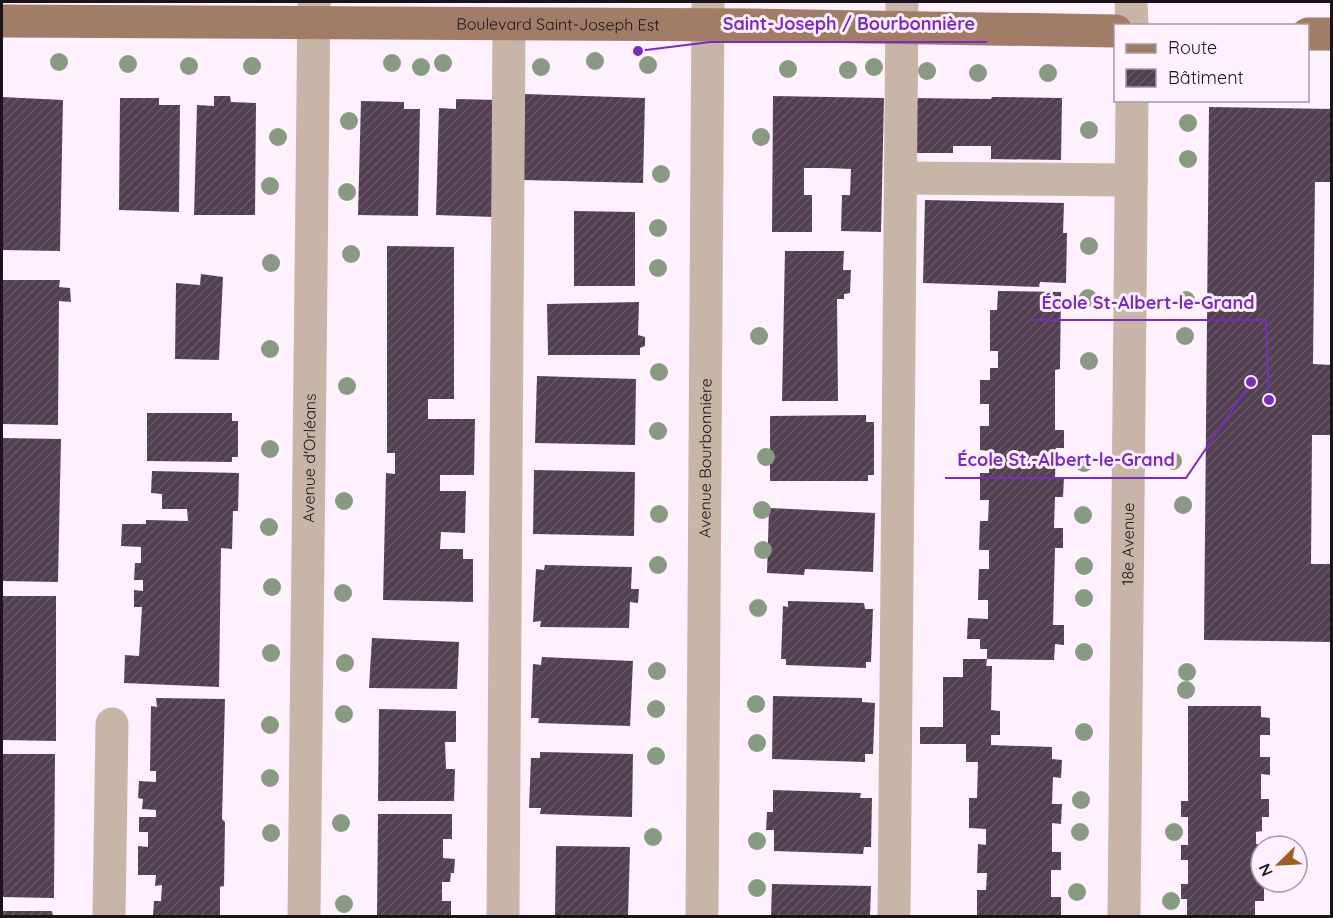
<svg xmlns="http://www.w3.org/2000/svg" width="1333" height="918" font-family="Quicksand,sans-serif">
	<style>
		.building { fill: url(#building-hatch) }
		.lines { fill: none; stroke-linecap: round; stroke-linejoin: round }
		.minor { stroke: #c9b4a8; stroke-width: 33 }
		.major { stroke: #a17c66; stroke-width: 33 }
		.tree { fill: #899a82 }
		.labels { text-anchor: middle; stroke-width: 6; stroke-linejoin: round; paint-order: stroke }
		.street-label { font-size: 16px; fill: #1b131b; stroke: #fff0fe }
		.leader { fill: none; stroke: #7b2cbf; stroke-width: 2 }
		.callout-dot { fill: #7b2cbf; stroke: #fff0fe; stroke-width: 2 }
		.callout-label { font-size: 18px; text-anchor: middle; font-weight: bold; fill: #7b2cbf; stroke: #fff0fe; stroke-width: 6; stroke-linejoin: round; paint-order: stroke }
	</style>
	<defs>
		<pattern id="building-hatch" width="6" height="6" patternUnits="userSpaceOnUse" patternTransform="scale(1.5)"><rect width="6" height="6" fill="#533f52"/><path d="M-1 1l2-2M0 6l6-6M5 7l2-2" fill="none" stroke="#685767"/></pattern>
	</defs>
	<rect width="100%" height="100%" fill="#fff0fe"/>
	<g class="building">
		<path d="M525 94 645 98 643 183 523 180Z"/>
		<path d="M214 96H230L231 102 256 103 255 215H194L197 105 214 106Z"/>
		<path d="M773 96 884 98 881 232 841 231 842 195H850L851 169 828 168H804V195H812V232H772Z"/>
		<path d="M2 97 63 100 60 251 2 250Z"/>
		<path d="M992 97 1062 98 1061 160 991 159V146H953V153H910V98L991 99Z"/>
		<path d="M120 98H159V105H180L179 212 119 210Z"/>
		<path d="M456 99 498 100 494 217 436 215 439 108 456 109Z"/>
		<path d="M361 101 404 102V109H420L418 216 358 215Z"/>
		<path d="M1209 107 1332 109V182H1315L1313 364 1332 365V435H1312L1311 564H1332V642L1204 640Z"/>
		<path d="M925 200 1064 203 1063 233H1067L1066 283 1040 282 1039 287 923 283Z"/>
		<path d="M574 211 635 212V286H574Z"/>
		<path d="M387 246 454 247V399H428V419H475L474 475H440V491H466L465 533 441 532 440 549H463V559H473V602L383 600 386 473 395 474V453H387Z"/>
		<path d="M785 251H844L843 270H851L850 293 844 294V299H837L838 401H782Z"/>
		<path d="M201 274 223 277 219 360 175 359 176 283 200 285Z"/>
		<path d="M2 280H60L59 287 70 288 71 302 59 301 58 425 2 424Z"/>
		<path d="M998 291 1061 292 1060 369 1055 370V430H1064V448H1056L1055 477H1064L1063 497H1055L1054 528H1063V548H1055L1053 625H1064V645L1055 644 1054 660 987 659V649H980V639H967L968 618 988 619V600H978L979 569H989V550H979L980 521H988L989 500H980V473H989V451L980 450V426H989V404H980V380H990V368H998V351H990V310H997Z"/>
		<path d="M639 302 638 335 645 337V346L640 348V355H548L547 304Z"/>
		<path d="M537 376 636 379 635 445 535 443Z"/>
		<path d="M147 413H232V421H238V457H232V462L147 461Z"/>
		<path d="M866 415V422H874V475H868V481H770V416Z"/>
		<path d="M2 438 61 439 58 582 2 581Z"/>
		<path d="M534 470 635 472 634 536 533 534Z"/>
		<path d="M152 471 239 473 238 511H233L232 549 221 548 219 687 124 683 125 655 139 656 142 607H134V590L143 591V580H134L135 563H141V547L121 546 122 524H146V520L188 521 187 509H162V494L151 493Z"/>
		<path d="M769 508 875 513 873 572 805 569 804 575 767 573Z"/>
		<path d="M545 565 632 567 631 589H639L638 603 630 602 629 628 540 627 541 621 533 622 536 569 544 570Z"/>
		<path d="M2 596H56V741L2 740Z"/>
		<path d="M788 601 864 603 865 609H873L871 662H866V668L786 665V659H781L783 606 788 607Z"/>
		<path d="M372 638 459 642 457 689 369 688Z"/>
		<path d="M542 657 633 661 630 726 538 723 539 718H531L533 664 541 665Z"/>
		<path d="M963 659H987L986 666H992L991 710 1000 711V735H991V745L1052 747V759L1062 760 1061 778 1053 777 1052 804H1062L1061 824 1052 823V852H1061V870H1051V897H1061V915L977 916V890H986L987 873H977L978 844 986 845V829L969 828V798H977L978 762H966V744H920V727H943V677H963Z"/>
		<path d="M773 696 862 698V702L875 703 873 754H865V762L772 759Z"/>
		<path d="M156 698 225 699 222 819 225 822 224 886 220 887V916H153L154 901H161L162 885 155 886 156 875H138V846L148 847V832H139V817H156V810L142 809 143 799 138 798 139 781 156 782V771H150L151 706 157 707Z"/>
		<path d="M1188 706H1261V717L1270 718V735H1260V757H1270V775L1261 774V799H1269V817H1262V831L1256 832V844L1268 846H1261V867H1255L1254 877H1261V882H1264V901H1255V916H1187V899H1181V884H1188V860H1181V845H1188V817H1181V801H1188Z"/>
		<path d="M379 709 456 711V742H445L446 769H455L454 801H378Z"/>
		<path d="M540 752 633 754 632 817 540 814 541 808H529L531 758H540Z"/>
		<path d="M2 754H55L54 898 2 897Z"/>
		<path d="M773 790 861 793 860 798H872L871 847H864L863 854 774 851V830H766L767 812H773Z"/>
		<path d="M378 814H452V839H443V858L455 859 454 873H451L450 882H442V901H451V916H377Z"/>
		<path d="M556 846 630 847 628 916H555Z"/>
		<path d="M772 884 871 886 870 916H771Z"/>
		<path d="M2 911H52L53 916H2Z"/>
	</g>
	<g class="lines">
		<g class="minor">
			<path d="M1131 2 1132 26"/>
			<path d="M901 178 1131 180"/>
			<path d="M109 916 112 724"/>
			<path id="s1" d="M304 916 314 2"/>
			<path d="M503 916 509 24"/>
			<path id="s2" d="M702 916 708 2"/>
			<path d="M894 916 902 2"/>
			<path id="s3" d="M1124 916 1132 100"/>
		</g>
		<g class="major">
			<path id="s4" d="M2 21 751 25 1116 31"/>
			<path d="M1308 34H1332"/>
		</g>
	</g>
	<g class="tree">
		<circle cx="595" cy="61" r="9"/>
		<circle cx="59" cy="62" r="9"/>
		<circle cx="392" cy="63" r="9"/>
		<circle cx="443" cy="63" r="9"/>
		<circle cx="128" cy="64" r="9"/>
		<circle cx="648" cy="65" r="9"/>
		<circle cx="189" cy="66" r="9"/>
		<circle cx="252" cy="66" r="9"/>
		<circle cx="421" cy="67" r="9"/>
		<circle cx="541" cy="67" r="9"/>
		<circle cx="874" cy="67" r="9"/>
		<circle cx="788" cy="69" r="9"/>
		<circle cx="848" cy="70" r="9"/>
		<circle cx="927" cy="71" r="9"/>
		<circle cx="978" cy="73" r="9"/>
		<circle cx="1048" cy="73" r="9"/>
		<circle cx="349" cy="121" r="9"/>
		<circle cx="1188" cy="123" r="9"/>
		<circle cx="1089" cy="130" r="9"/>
		<circle cx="278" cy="137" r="9"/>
		<circle cx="761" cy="137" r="9"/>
		<circle cx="1188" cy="159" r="9"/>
		<circle cx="661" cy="174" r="9"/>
		<circle cx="270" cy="186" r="9"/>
		<circle cx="347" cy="192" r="9"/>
		<circle cx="658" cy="228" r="9"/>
		<circle cx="1089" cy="246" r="9"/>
		<circle cx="351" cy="254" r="9"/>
		<circle cx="271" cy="263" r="9"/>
		<circle cx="658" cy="268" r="9"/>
		<circle cx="1088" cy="298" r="9"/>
		<circle cx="1186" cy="300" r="9"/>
		<circle cx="759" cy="336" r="9"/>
		<circle cx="1185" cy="336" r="9"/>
		<circle cx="270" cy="349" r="9"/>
		<circle cx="1089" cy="361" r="9"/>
		<circle cx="659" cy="372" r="9"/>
		<circle cx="347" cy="386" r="9"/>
		<circle cx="658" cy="431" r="9"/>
		<circle cx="270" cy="449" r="9"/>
		<circle cx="766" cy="457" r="9"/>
		<circle cx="1173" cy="461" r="9"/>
		<circle cx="1084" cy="463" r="9"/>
		<circle cx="344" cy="501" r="9"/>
		<circle cx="1183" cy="505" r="9"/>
		<circle cx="762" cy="510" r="9"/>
		<circle cx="659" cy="514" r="9"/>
		<circle cx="1083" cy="515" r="9"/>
		<circle cx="269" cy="527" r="9"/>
		<circle cx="763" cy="550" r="9"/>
		<circle cx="658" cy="565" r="9"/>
		<circle cx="1084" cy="566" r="9"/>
		<circle cx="272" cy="587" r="9"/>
		<circle cx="343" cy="593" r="9"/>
		<circle cx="1084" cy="598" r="9"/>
		<circle cx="758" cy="608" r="9"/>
		<circle cx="1084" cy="652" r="9"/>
		<circle cx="271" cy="653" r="9"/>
		<circle cx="345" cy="663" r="9"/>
		<circle cx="657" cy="671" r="9"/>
		<circle cx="1187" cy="672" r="9"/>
		<circle cx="1186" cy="690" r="9"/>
		<circle cx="756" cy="704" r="9"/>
		<circle cx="656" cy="709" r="9"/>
		<circle cx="344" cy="714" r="9"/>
		<circle cx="270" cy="725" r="9"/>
		<circle cx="1084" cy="732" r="9"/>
		<circle cx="757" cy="743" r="9"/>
		<circle cx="656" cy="756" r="9"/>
		<circle cx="270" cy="778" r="9"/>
		<circle cx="1081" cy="800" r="9"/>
		<circle cx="341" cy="823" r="9"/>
		<circle cx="1080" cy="832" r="9"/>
		<circle cx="1174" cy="832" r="9"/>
		<circle cx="271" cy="833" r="9"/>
		<circle cx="653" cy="837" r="9"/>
		<circle cx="757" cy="841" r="9"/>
		<circle cx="757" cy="888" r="9"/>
		<circle cx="1077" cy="892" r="9"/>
		<circle cx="1171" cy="901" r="9"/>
		<circle cx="344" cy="904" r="9"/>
	</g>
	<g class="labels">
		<g class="street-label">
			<text dy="6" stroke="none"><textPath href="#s4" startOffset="556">Boulevard Saint-Joseph Est</textPath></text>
			<text dy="6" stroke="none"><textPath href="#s1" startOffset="458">Avenue d'Orléans</textPath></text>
			<text dy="6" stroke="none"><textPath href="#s2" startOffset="458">Avenue Bourbonnière</textPath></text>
			<text dy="6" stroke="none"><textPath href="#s3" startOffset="372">18e Avenue</textPath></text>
		</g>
	</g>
	<path class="leader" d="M638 51L710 42H987M1269 400L1266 320H1029M1251 382L1186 478H945"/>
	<g class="callout-dot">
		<circle cx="638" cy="51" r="6"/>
		<circle cx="1269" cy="400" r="6"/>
		<circle cx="1251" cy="382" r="6"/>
	</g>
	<g class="callout-label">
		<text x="849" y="30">Saint-Joseph / Bourbonnière</text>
		<text x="1148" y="309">École St-Albert-le-Grand</text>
		<text x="1066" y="466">École St.-Albert-le-Grand</text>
	</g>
	<rect width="1333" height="918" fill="none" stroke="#1b131b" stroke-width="6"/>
	<rect x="1114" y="24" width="195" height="78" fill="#fff0fe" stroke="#a498a3" stroke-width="1.5"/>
	<rect x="1126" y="44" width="30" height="9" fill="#a17c66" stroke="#a498a3" stroke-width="1.5"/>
	<text x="1168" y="54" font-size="18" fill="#1b131b">Route</text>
	<rect x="1126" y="69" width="30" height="18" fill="url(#building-hatch)" stroke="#a498a3" stroke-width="1.5"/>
	<text x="1168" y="84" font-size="18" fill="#1b131b">Bâtiment</text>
	<g transform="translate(1279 864) rotate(246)"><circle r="28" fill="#fff0fe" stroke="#a498a3" stroke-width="1.5"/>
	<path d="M0-4.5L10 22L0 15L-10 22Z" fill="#9d5f24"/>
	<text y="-9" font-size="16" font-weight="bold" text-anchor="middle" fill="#1b131b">N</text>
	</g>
</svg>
